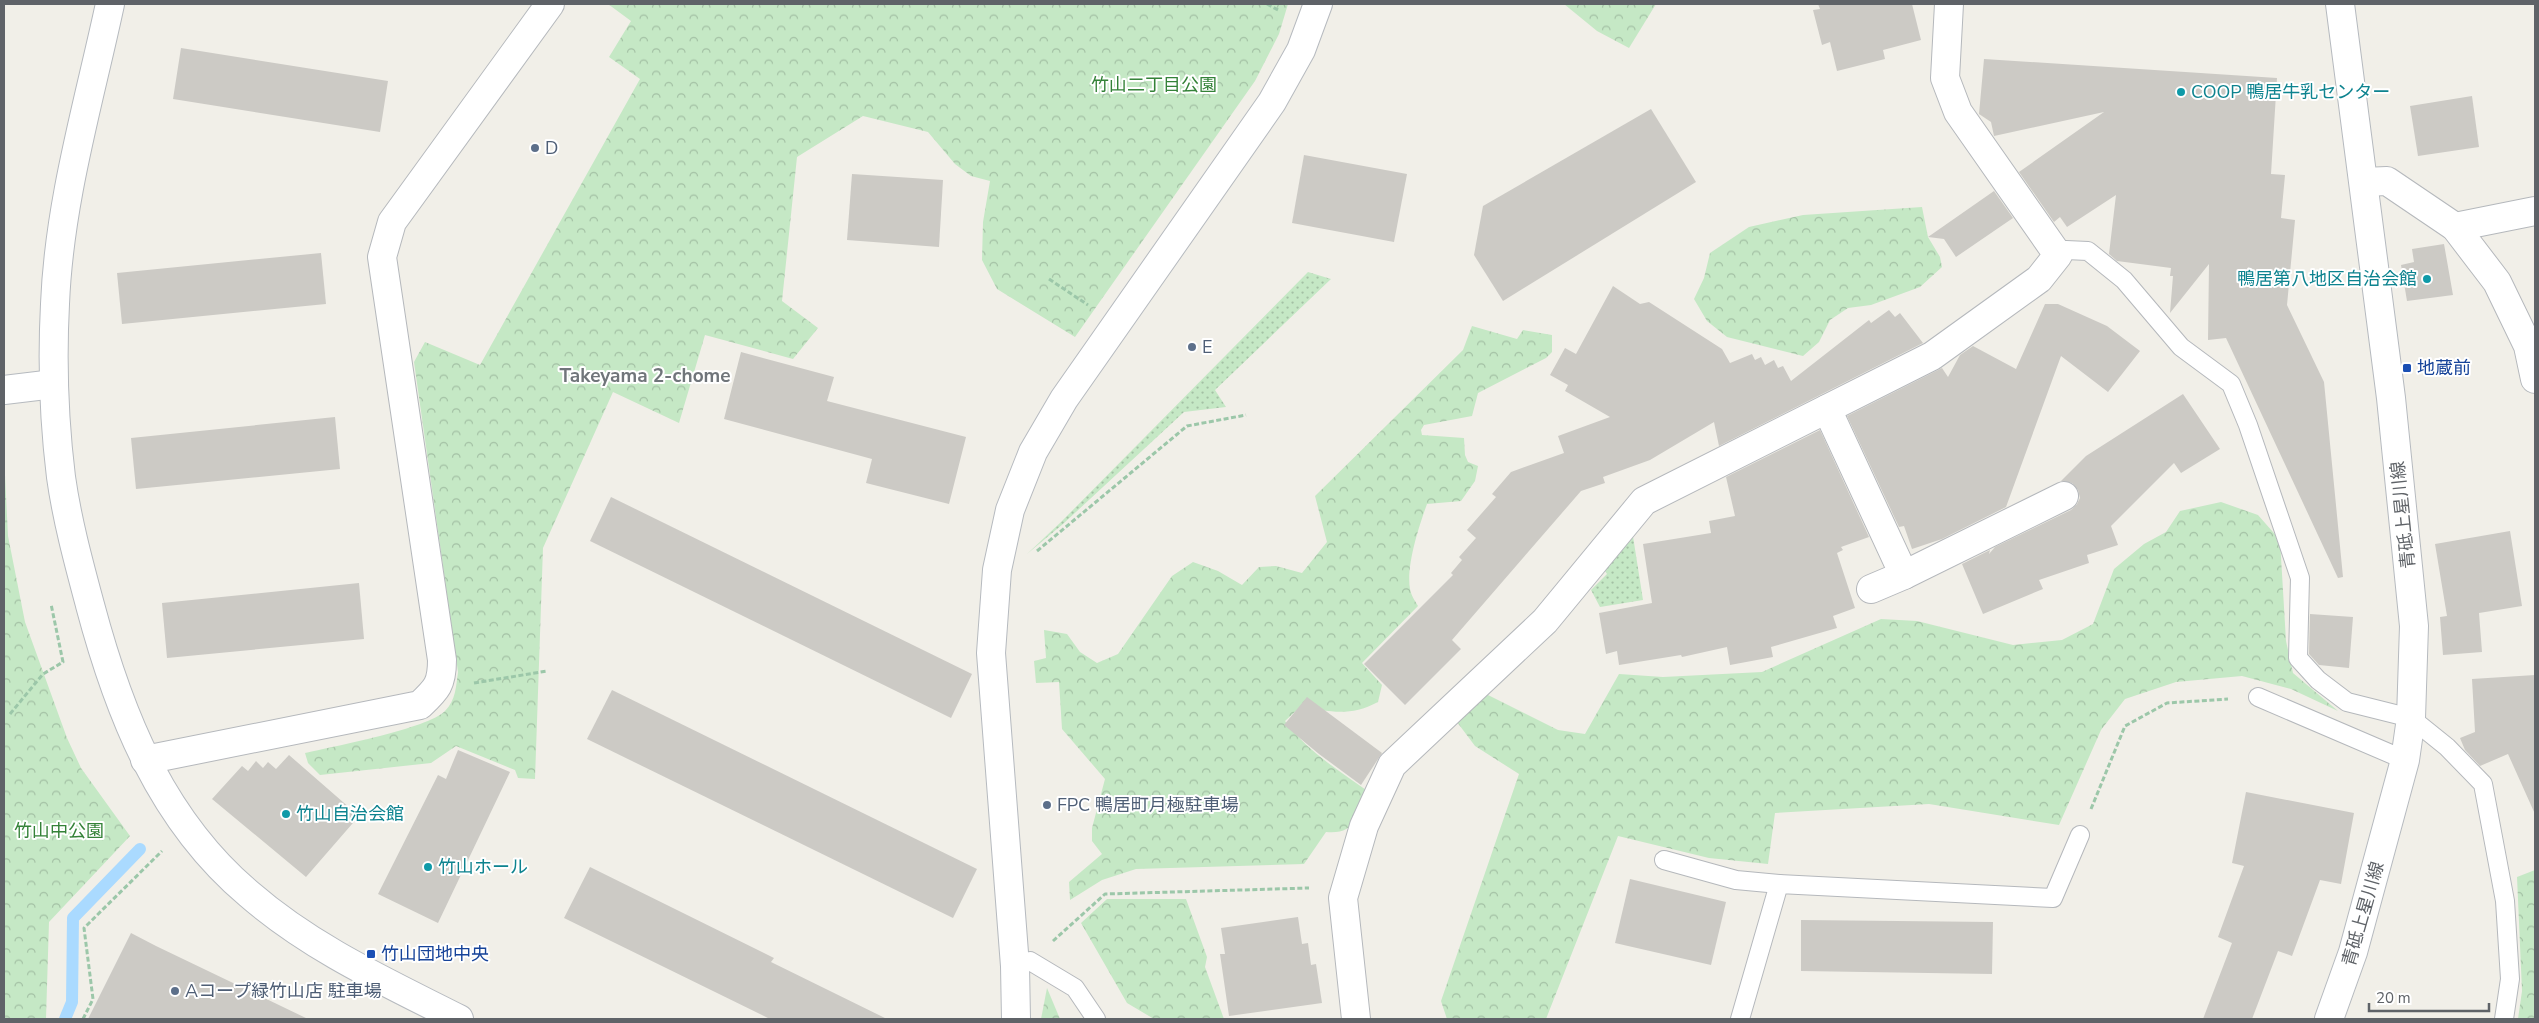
<svg xmlns="http://www.w3.org/2000/svg" width="2539" height="1023" font-family="'Nunito Sans','Noto Sans JP',sans-serif">
	<style>
		.grass { fill: url(#grass-dots) }
		.forest { fill: url(#forest-crowns) }
		.lines { fill: none; stroke-linecap: round; stroke-linejoin: round }
		.stream { stroke: #aadaff; stroke-width: 12 }
		.building { fill: #cccac5 }
		.lane-casing { stroke: #b5b8bc; stroke-width: 20 }
		.street-casing { stroke: #b5b8bc; stroke-width: 30 }
		.secondary-casing { stroke: #b6babf; stroke-width: 30 }
		.path { stroke: #9cc7a9; stroke-width: 3; stroke-dasharray: 5 2.5; stroke-linecap: butt }
		.lane { stroke: #fff; stroke-width: 18 }
		.street { stroke: #fff; stroke-width: 28 }
		.secondary { stroke: #fff; stroke-width: 28 }
		.culture-dot { fill: #0f9aa8; stroke: #fff; stroke-width: 2 }
		.service-dot { fill: #5c6f8a; stroke: #fff; stroke-width: 2 }
		.transit-dot { fill: #1a4fb4; stroke: #fff; stroke-width: 2 }
		.labels { text-anchor: middle; stroke-width: 4; stroke-linejoin: round; paint-order: stroke }
		.park-label { font-size: 18px; fill: #348238; stroke: #fff }
		.culture-label { font-size: 18px; fill: #0d838f; stroke: #fff; text-anchor: start }
		.service-label { font-size: 18px; fill: #4e5e75; stroke: #fff; text-anchor: start }
		.transit-label { font-size: 18px; fill: #164399; stroke: #fff; text-anchor: start }
		.street-label { font-size: 18px; fill: #5f6368; stroke: #fff }
		.neighbourhood-label { font-size: 19px; font-weight: bold; fill: #70757a; stroke: #fff }
	</style>
	<defs>
		<pattern id="grass-dots" width="8" height="8" patternUnits="userSpaceOnUse" patternTransform="scale(1.25)"><rect width="8" height="8" fill="#c5e8c5"/><path d="M2 2h.1M6 6h.1" fill="none" stroke="#a3c0a4" stroke-width="1.8" stroke-linecap="round"/></pattern>
		<pattern id="forest-crowns" width="20" height="18" patternUnits="userSpaceOnUse" patternTransform="scale(1.25)"><rect width="20" height="18" fill="#c5e8c5"/><path d="M2 6a3 3 0 1 1 6 0M12 15a3 3 0 1 1 6 0" fill="none" stroke="#a3c0a4"/></pattern>
	</defs>
	<rect width="100%" height="100%" fill="#f1efe8"/>
	<g class="grass">
		<path d="M1308 272 1331 279 1215 390 1226 407 1184 412 1063 524 1027 554 1061 522Z"/>
		<path d="M1632 530 1643 600 1600 607 1591 590 1607 574 1603 568Z"/>
	</g>
	<g class="forest">
		<path d="M608 4H1288L1279 34 1255 81 1075 337 997 289 982 260 983 222 990 181 971 176 955 164 928 132 863 116 797 157 782 301 818 328 793 359 705 335 679 423 613 392 543 548 535 779 518 778 515 770 456 746 431 763 320 775 308 763 305 753C332 747 429 728 445 711 456 700 456 686 458 672L414 362 425 342 480 365 640 79 609 57 631 21Z"/>
		<path d="M1564 4H1656L1629 48 1597 31Z"/>
		<path d="M1922 207 1928 237 1940 257 1942 267 1920 287 1871 305 1848 308 1830 320 1819 342 1803 356 1727 337 1707 321 1694 299 1704 278 1710 253 1749 227 1803 215Z"/>
		<path d="M1472 326 1517 339 1523 330 1552 335V352L1546 358 1478 393 1472 416 1424 425 1421 430 1422 435 1464 438 1465 455 1468 462 1478 466 1475 481 1461 501 1427 504C1419 526 1406 566 1410 589 1411 595 1415 601 1418 606L1362 663 1382 685 1378 702C1348 718 1330 710 1299 708L1285 721C1308 752 1338 770 1369 792 1357 815 1356 835 1326 832L1304 864 1136 869 1102 880 1070 900 1069 882 1102 854 1092 841V828L1105 779 1062 729 1059 682 1036 683 1034 661 1046 658 1044 630 1067 634 1080 652 1097 663 1118 654 1172 576 1193 562 1218 571 1242 585 1259 567 1276 566 1302 573 1327 542 1315 496 1463 350Z"/>
		<path d="M4 455 8 536 25 622 67 738 81 768 130 836 49 922 46 1019H4Z"/>
		<path d="M2221 502 2258 515 2280 540 2286 641 2293 673 2338 711 2291 689 2242 676 2176 682 2125 699 2101 730 2059 825 1929 804 1775 813 1768 864 1709 858 1618 836 1546 1019H1447L1441 1001 1519 774 1475 746 1457 722 1484 693 1558 730 1585 734 1619 674 1663 677 1762 672 1881 619 1917 621 2013 645 2062 640 2093 624 2114 569 2144 544 2166 532 2180 511Z"/>
		<path d="M2535 870V1019H2518L2522 991 2517 877Z"/>
		<path d="M1107 899H1186L1207 957 1205 967 1224 1019H1154L1127 1003 1081 923Z"/>
		<path d="M1047 988 1060 1019H1041Z"/>
	</g>
	<g class="lines">
		<path class="stream" d="M65 1019 72 1002 73 918 140 849"/>
	</g>
	<g class="building">
		<path d="M1818 4H1912L1921 40 1883 50 1885 59 1837 71 1830 42 1822 45 1813 10 1820 9Z"/>
		<path d="M181 48 388 81 380 132 173 99Z"/>
		<path d="M1984 59 2277 78 2271 174 2285 175 2281 218 2295 220 2287 305 2324 382 2343 577 2338 578 2226 338 2208 340 2209 264 2170 313 2173 276H2170L2171 268 2117 261 2109 254 2116 195 2067 227 2060 217 2054 222 2019 172 2104 112 1994 136 1991 122 1979 114Z"/>
		<path d="M2472 96 2479 147 2418 156 2410 106Z"/>
		<path d="M1651 109 1696 182 1503 301 1474 255 1483 206Z"/>
		<path d="M1304 155 1407 174 1394 242 1292 223Z"/>
		<path d="M852 174 943 180 939 247 847 240Z"/>
		<path d="M1994 191 2013 218 1956 257 1944 239 1928 237Z"/>
		<path d="M2444 244 2453 295 2407 301 2401 265 2414 262 2412 249Z"/>
		<path d="M321 253 326 304 122 324 117 273Z"/>
		<path d="M1613 286 1640 304 1649 302 1722 349 1730 363 1752 354 1755 360 1761 357 1765 365 1774 360 1778 368 1783 366 1791 381 1869 320 1871 323 1889 310 1895 317 1900 313 1923 343 1719 446 1714 422 1650 460 1603 477 1605 483 1581 491 1452 640 1461 649 1405 705 1364 664 1453 575 1451 573 1462 560 1459 557 1476 538 1467 530 1496 497 1492 494 1511 472 1564 453 1558 436 1610 417 1565 391 1568 385 1550 375 1565 348 1576 354Z"/>
		<path d="M2045 304H2058L2107 326 2140 351 2108 392 2061 356 2006 507 1942 539 1912 549 1904 526 1899 527 1847 416 1942 368 1948 377 1960 355 1973 346 2016 369Z"/>
		<path d="M741 352 834 377 827 401 966 437 949 504 866 483 872 459 724 419Z"/>
		<path d="M2183 394 2220 449 2181 473 2174 463 2111 526 2118 545 2087 555 2089 563 2039 580 2043 589 1983 614 1962 564 1990 550 1989 554 1995 547 2071 510 2077 504 2080 498 2078 490 2072 483 2061 481 2086 456Z"/>
		<path d="M335 417 340 469 136 489 131 438Z"/>
		<path d="M1820 430 1869 537 1841 547 1843 550 1837 553 1855 608 1833 616 1837 628 1771 647 1773 657 1730 665 1727 647 1682 657 1681 655 1619 665 1617 651 1606 654 1599 613 1652 603 1643 544 1711 533 1709 521 1735 516 1726 477Z"/>
		<path d="M611 497 972 674 951 718 590 541Z"/>
		<path d="M2510 531 2522 606 2479 613 2482 652 2443 655 2440 617 2447 616 2435 544Z"/>
		<path d="M359 583 364 639 167 658 162 603Z"/>
		<path d="M2310 614 2353 617 2349 668 2319 665 2309 654Z"/>
		<path d="M2535 675V814L2508 754 2480 766 2465 750 2460 738 2475 732 2472 679Z"/>
		<path d="M612 690 977 869 953 918 587 739Z"/>
		<path d="M1307 697 1382 753 1361 785 1319 754 1284 725Z"/>
		<path d="M458 750 510 772 438 923 378 894 438 775 446 779Z"/>
		<path d="M289 755 359 816 306 877 212 799 242 766 248 771 256 761 263 768 268 762 276 769Z"/>
		<path d="M2246 792 2354 813 2341 884 2320 880 2292 956 2278 951 2252 1019H2203L2232 943 2218 937 2244 866 2232 863Z"/>
		<path d="M590 867 774 958 771 962 887 1019H770L564 918Z"/>
		<path d="M1630 879 1726 902 1711 965 1615 943Z"/>
		<path d="M1298 917 1302 944 1308 943 1311 965 1316 964 1322 1003 1229 1016 1220 954H1225L1221 928Z"/>
		<path d="M1801 920 1993 922 1992 974 1801 971Z"/>
		<path d="M131 933 156 946 308 1019H88Z"/>
	</g>
	<g class="lines">
		<g class="lane-casing">
			<g id="lane">
				<path d="M2058 255 2066 250 2088 251 2124 280 2181 347 2231 384 2248 425 2300 578 2298 658 2318 680 2347 702 2411 718 2447 747 2483 784 2505 901 2510 979 2504 1019"/>
				<path d="M2258 697 2405 760"/>
				<path d="M1664 860 1736 880 1779 884"/>
				<path d="M1015 966 1030 961 1075 988 1096 1019"/>
				<path d="M1740 1019 1779 884 2053 898 2080 835"/>
			</g>
		</g>
		<g class="street-casing">
			<g id="street">
				<path d="M2364 182 2387 181 2455 227 2497 282 2528 346 2535 379"/>
				<path d="M2455 227 2535 211"/>
				<path d="M1827 409 1904 575"/>
				<path d="M1871 589 1904 575 2064 496"/>
				<path d="M145 760 420 705C437 689 442 684 442 660L382 257 392 222 550 4"/>
				<path d="M1356 1019 1343 898 1364 826 1392 765 1545 621 1644 501 1932 356 2039 279 2058 255 1958 112 1945 78 1949 4"/>
			</g>
		</g>
		<g class="secondary-casing">
			<g id="secondary">
				<path d="M110 4C89 102 59 202 55 304 52 361 54 420 61 477 67 520 79 564 90 605 119 714 161 820 249 894 311 948 386 982 459 1019"/>
				<path d="M4 390 54 384"/>
				<path d="M1016 1019 1015 966 991 653 997 570 1010 510 1033 452 1064 399 1272 102 1301 50 1318 4"/>
				<path d="M2329 1019 2353 952 2405 760 2411 718 2414 626 2391 398 2340 4"/>
			</g>
		</g>
		<g class="path">
			<path d="M1267 4 1280 11"/>
			<path d="M1049 279 1088 305"/>
			<path d="M1037 551 1187 426 1246 415"/>
			<path d="M474 683 547 671"/>
			<path d="M10 714 43 674 63 662 51 604"/>
			<path d="M2091 809 2125 726 2167 703 2228 699"/>
			<path d="M1053 941 1105 894 1309 888"/>
			<path d="M83 1019 93 999 84 928 162 851"/>
		</g>
		<use href="#lane" class="lane"/>
		<use href="#street" class="street"/>
		<use href="#secondary" class="secondary"/>
	</g>
	<g class="culture-dot">
		<circle cx="2181" cy="92" r="5"/>
		<circle cx="2427" cy="279" r="5"/>
		<circle cx="286" cy="814" r="5"/>
		<circle cx="428" cy="867" r="5"/>
	</g>
	<g class="service-dot">
		<circle cx="535" cy="148" r="5"/>
		<circle cx="1192" cy="347" r="5"/>
		<circle cx="1047" cy="805" r="5"/>
		<circle cx="175" cy="991" r="5"/>
	</g>
	<g class="transit-dot">
		<rect x="2402" y="363" width="10" height="10" rx="2.5"/>
		<rect x="366" y="949" width="10" height="10" rx="2.5"/>
	</g>
	<g class="labels">
		<g class="park-label">
			<text x="1154" y="91">竹山二丁目公園</text>
			<text x="59" y="837">竹山中公園</text>
		</g>
		<g class="culture-label">
			<text x="2191" y="98">COOP 鴨居牛乳センター</text>
			<text x="2417" y="285" text-anchor="end">鴨居第八地区自治会館</text>
			<text x="296" y="820">竹山自治会館</text>
			<text x="438" y="873">竹山ホール</text>
		</g>
		<g class="service-label">
			<text x="545" y="154">D</text>
			<text x="1202" y="353">E</text>
			<text x="1057" y="811">FPC 鴨居町月極駐車場</text>
			<text x="185" y="997">Aコープ緑竹山店 駐車場</text>
		</g>
		<g class="transit-label">
			<text x="2417" y="374">地蔵前</text>
			<text x="381" y="960">竹山団地中央</text>
		</g>
		<g class="street-label">
			<text transform="translate(2403 515) rotate(-96)" y="6">青砥上星川線</text>
			<text transform="translate(2363 914) rotate(-74)" y="6">青砥上星川線</text>
		</g>
		<g class="neighbourhood-label">
			<text x="645" y="382">Takeyama 2-chome</text>
		</g>
	</g>
	<rect width="2539" height="1023" fill="none" stroke="#5f6368" stroke-width="10"/>
	<path d="M2369 1003v8h120v-8" fill="none" stroke="#5f6368" stroke-width="2.5"/>
	<text x="2376" y="1003" font-size="15" fill="#5f6368" stroke="#ffffff" stroke-width="4" paint-order="stroke">20 m</text>
</svg>
